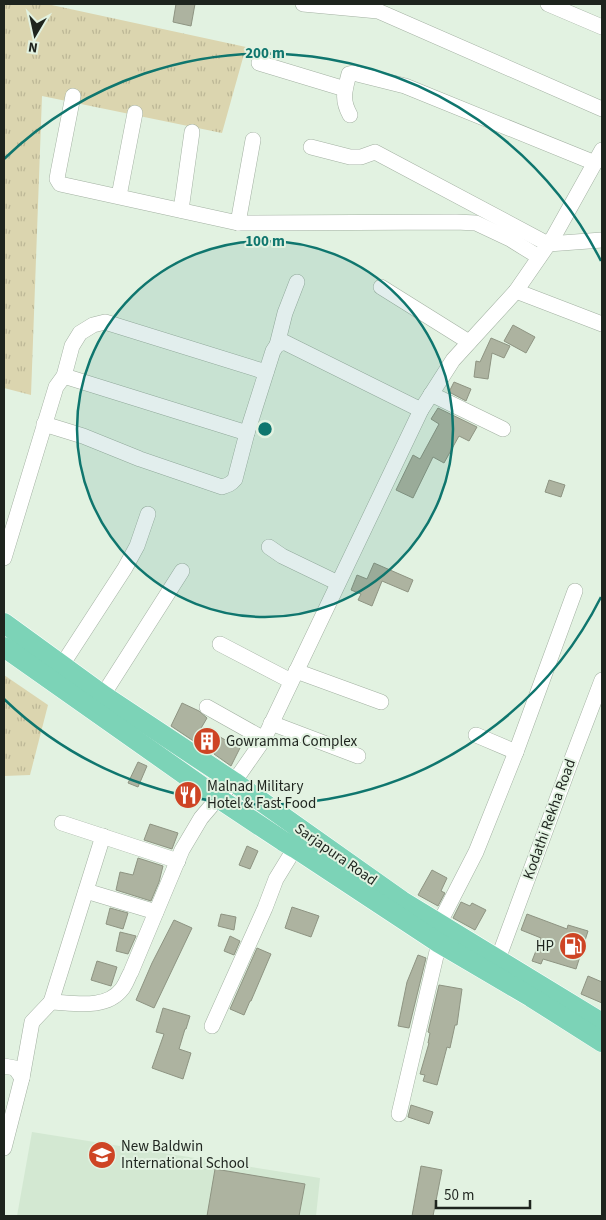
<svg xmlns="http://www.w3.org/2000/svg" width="606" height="1220" font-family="'Source Sans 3',sans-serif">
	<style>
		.built { fill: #d3e8d2 }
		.grass { fill: url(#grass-tufts) }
		.building { fill: #adb3a0; stroke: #8e9482 }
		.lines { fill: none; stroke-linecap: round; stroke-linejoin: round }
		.minor-casing { stroke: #a3b1a2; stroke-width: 16 }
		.major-casing { stroke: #fff; stroke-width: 21 }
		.minor { stroke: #fff; stroke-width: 15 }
		.major { stroke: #7cd3b7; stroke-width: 20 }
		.ring { fill: none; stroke: #0f766e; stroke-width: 2.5 }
		.labels { text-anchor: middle; stroke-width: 4; stroke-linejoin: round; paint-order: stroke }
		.poi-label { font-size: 15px; fill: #1e241e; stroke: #e2f2e1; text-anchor: start }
		.street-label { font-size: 15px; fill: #1e241e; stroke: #e2f2e1 }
		.centre { fill: #0f766e; stroke: #e2f2e1; stroke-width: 2.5 }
		.ring-label { font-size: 15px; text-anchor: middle; font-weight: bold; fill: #0f766e; stroke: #e2f2e1; stroke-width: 4; stroke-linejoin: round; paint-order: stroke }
	</style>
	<defs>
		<pattern id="grass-tufts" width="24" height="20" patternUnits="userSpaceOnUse" patternTransform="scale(1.25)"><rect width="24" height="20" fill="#dbd5af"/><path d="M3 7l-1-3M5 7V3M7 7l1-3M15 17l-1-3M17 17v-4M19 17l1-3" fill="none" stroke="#bcb796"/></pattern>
	</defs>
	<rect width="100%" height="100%" fill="#e2f2e1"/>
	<path class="built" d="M32 1132 320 1178 316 1216H17Z"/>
	<g class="grass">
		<path d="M4 4H47L246 47 222 133 42 96 31 395 4 388Z"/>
		<path d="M4 675 48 705 30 775 4 776Z"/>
	</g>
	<g class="building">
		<path d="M176 4H195L191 26 173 22Z"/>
		<path d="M513 325 535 337 526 353 504 341Z"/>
		<path d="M491 338 510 346 504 358 492 353 488 379 474 377 476 361 480 362Z"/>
		<path d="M454 382 471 389 466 401 449 392Z"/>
		<path d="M438 408 477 427 469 441 459 436 444 463 433 457 413 498 396 490 413 455 420 459 439 424 431 419Z"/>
		<path d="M549 480 565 485 561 497 545 492Z"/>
		<path d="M374 563 413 580 408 592 382 581 372 606 358 600 361 594 351 590 357 575 367 579Z"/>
		<path d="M182 703 199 711 207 718 200 730 220 737 240 748 231 766 214 754V753L207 750 171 726Z"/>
		<path d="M138 762 147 766 138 787 128 783Z"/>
		<path d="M150 824 178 833 172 849 144 840Z"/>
		<path d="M247 846 258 851 250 869 239 865Z"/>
		<path d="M138 858 163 866 159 882 151 901 116 890 120 872 133 875Z"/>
		<path d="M432 870 447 878 441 891 445 893 438 906 418 895Z"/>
		<path d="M461 902 470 906 472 903 486 910 475 930 453 918Z"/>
		<path d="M292 907 319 916 311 937 285 928Z"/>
		<path d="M110 908 128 913 123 929 106 924Z"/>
		<path d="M221 914 236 917 234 930 218 926Z"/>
		<path d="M527 914 567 929 568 925 588 931 576 969 543 959 541 964 532 961 541 938 521 930Z"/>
		<path d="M174 920 192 928 154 1008 136 1000 152 963Z"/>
		<path d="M120 932 136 936 128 954 116 951Z"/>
		<path d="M230 936 240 941 234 955 224 951Z"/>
		<path d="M257 948 271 954 251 1001H250L244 1015 230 1009Z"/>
		<path d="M418 955 426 958 409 1028 398 1026 407 982Z"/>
		<path d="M97 961 117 967 111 986 91 980Z"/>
		<path d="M588 976 602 982V1003L581 994Z"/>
		<path d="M439 985 462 989 457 1025H455L450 1048 447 1047 437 1085 423 1081 425 1075 420 1074 429 1043H428L430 1033 428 1032Z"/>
		<path d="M163 1008 190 1016 186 1029H185L179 1049 191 1053 183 1079 152 1068 164 1034 156 1032Z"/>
		<path d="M411 1105 433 1112 429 1124 408 1117Z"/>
		<path d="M421 1166 442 1170 433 1216H412Z"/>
		<path d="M215 1169 305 1184 299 1216H207Z"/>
	</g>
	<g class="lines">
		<g class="minor-casing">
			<g id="minor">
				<path d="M303 4 378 11 602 109"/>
				<path d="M548 4 602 27"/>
				<path d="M259 63 345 89"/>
				<path d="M73 96 58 173 57 179 60 184 238 223 456 222 476 223 510 239 539 257"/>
				<path d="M350 115C341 99 345 90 349 74L353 73 405 86 595 163"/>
				<path d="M311 147 350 157H361L375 152 548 244 602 240"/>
				<path d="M119 196 135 113"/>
				<path d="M181 210 192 132"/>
				<path d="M238 223 253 140"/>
				<path d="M381 287 469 342"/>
				<path d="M516 291 602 324"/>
				<path d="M277 345 285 313 297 282"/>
				<path d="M64 376 247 433"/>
				<path d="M431 394 503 429"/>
				<path d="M44 424 83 436 140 459 222 487C228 485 231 484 235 479L247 433 273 351 277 345 284 342 421 410"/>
				<path d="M269 547 282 556 338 583"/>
				<path d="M4 558 56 387 64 376 72 346 80 333 93 325 105 322 266 372"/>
				<path d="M220 644 291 681"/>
				<path d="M62 665 125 568 137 546 148 514"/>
				<path d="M296 671 381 702"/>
				<path d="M103 695 182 571"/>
				<path d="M207 707 264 739"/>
				<path d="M271 723 358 756"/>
				<path d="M476 735 516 752"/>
				<path d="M62 823 178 861"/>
				<path d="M86 891 156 912"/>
				<path d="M439 924 476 852 516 752 575 591"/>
				<path d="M498 959 573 756 602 680"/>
				<path d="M51 1002 103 836"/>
				<path d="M212 1026 265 908 276 879 295 848"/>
				<path d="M4 1066 15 1068 22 1078"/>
				<path d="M399 1114 439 943"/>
				<path d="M4 1148 22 1078 32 1022 51 1002C74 1003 106 1010 122 989 126 984 128 977 131 972L182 850 201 818 218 798 234 782 264 739 421 410 453 360 516 291 554 236 602 150"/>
			</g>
		</g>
		<g class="major-casing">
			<g id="major">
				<path d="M4 623 103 695 234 782 402 901 602 1023"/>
				<path d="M4 647 218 798 283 841 295 848 439 943 531 997 602 1042"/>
			</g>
		</g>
		<use href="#minor" class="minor"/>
		<use href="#major" class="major"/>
	</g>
	<circle cx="265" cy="429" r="188" fill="#0f766e" fill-opacity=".12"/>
	<g class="ring">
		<circle cx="265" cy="429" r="188"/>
		<path d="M601 597A376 376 0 0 1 4 699M4 159A376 376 0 0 1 601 261"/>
	</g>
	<defs>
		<g id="building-disc" transform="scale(1.4375)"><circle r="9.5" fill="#ce4424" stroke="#e2f2e1"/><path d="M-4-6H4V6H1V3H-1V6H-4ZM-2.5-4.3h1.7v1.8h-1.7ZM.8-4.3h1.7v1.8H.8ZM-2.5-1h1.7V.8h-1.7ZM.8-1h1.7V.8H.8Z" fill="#fff"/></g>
		<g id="restaurant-disc" transform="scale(1.4375)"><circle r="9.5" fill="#ce4424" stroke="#e2f2e1"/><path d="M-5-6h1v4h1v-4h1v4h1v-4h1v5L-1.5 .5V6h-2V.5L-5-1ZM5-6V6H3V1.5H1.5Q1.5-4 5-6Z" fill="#fff"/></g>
		<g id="fuel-disc" transform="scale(1.4375)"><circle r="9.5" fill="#ce4424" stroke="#e2f2e1"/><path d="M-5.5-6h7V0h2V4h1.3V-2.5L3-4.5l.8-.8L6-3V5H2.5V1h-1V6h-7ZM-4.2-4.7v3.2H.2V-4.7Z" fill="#fff"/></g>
		<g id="school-disc" transform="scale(1.4375)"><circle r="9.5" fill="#ce4424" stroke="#e2f2e1"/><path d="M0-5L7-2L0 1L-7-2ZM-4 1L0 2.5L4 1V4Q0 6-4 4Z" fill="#fff"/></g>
	</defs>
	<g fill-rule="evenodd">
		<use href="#building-disc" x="207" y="741"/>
		<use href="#restaurant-disc" x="188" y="795"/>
		<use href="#fuel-disc" x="573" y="946"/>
		<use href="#school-disc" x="102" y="1155"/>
	</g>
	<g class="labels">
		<g class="poi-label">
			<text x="226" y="746">Gowramma Complex</text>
			<text x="207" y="791">Malnad Military<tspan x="207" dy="17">Hotel &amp; Fast Food</tspan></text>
			<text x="554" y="951" text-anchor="end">HP</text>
			<text x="121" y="1151">New Baldwin<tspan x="121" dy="17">International School</tspan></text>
		</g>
		<g class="street-label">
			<text transform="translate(549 819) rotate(-70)" y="5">Kodathi Rekha Road</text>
			<text transform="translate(336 854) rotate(35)" y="5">Sarjapura Road</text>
		</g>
	</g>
	<circle cx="265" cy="429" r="8" class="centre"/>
	<g class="ring-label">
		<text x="265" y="58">200 m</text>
		<text x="265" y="246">100 m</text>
	</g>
	<rect width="606" height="1220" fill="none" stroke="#1e241e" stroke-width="10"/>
	<g transform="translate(35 35) rotate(189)" stroke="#e2f2e1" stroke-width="4" paint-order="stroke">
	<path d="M0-4L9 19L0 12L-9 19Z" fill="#1e241e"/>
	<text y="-8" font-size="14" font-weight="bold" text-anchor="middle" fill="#1e241e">N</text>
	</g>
	<path d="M436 1200v8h94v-8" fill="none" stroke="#1e241e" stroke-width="2.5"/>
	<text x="444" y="1200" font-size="15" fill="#1e241e" stroke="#e2f2e1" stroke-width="4" paint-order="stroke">50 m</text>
</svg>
